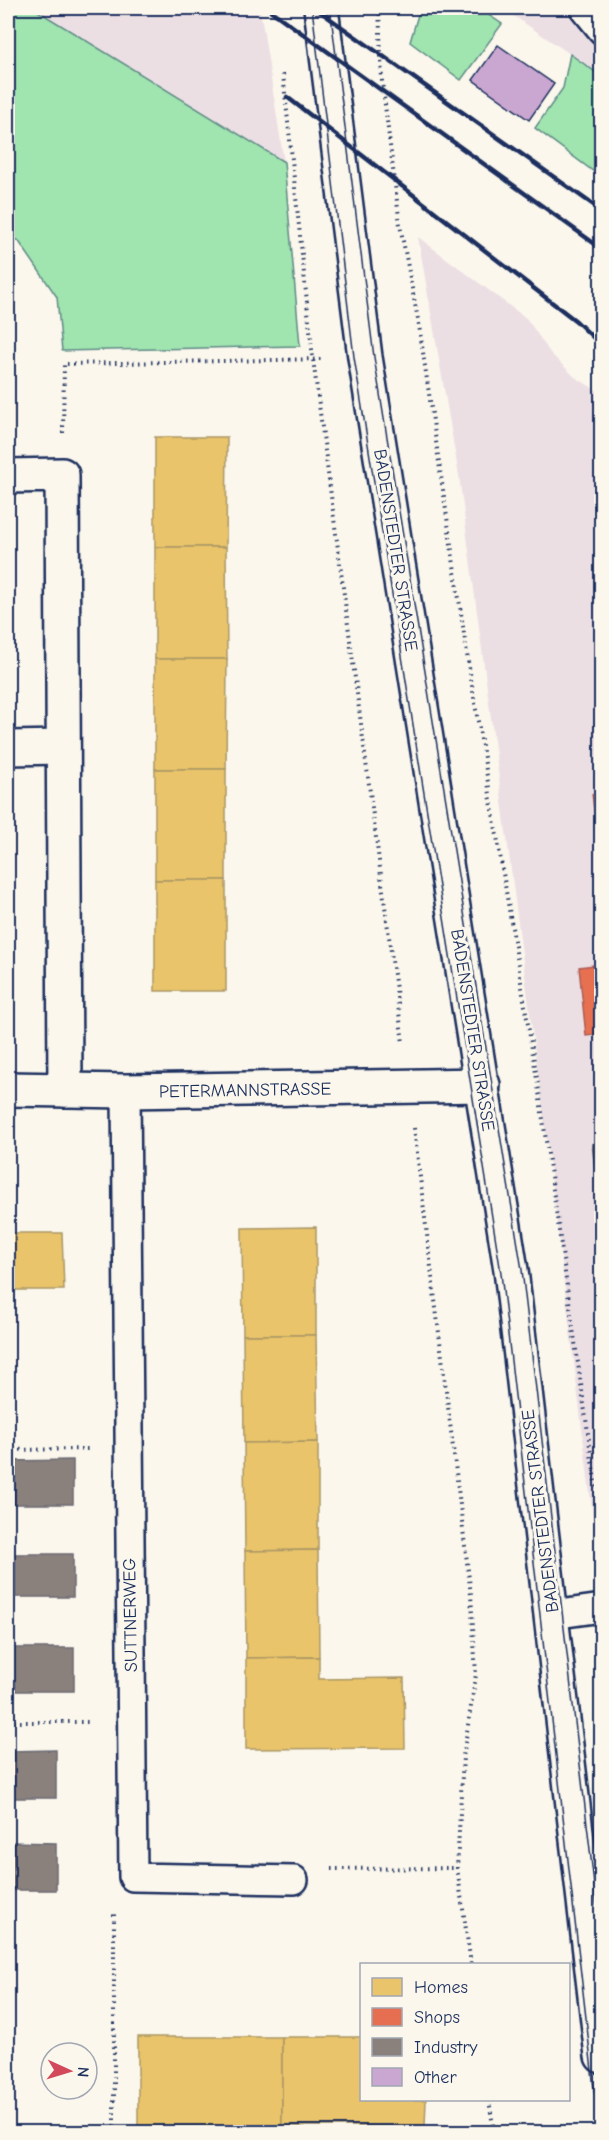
<svg xmlns="http://www.w3.org/2000/svg" width="609" height="2140" font-family="'Comic Neue',sans-serif">
	<style>
		.built { fill: #ecdfe4 }
		.green { fill: #a0e4af; stroke: #5e8a86; stroke-width: 1.5 }
		.homes { fill: #e9c46a; stroke: #ab9766; stroke-width: 1.5 }
		.shops { fill: #e76f51; stroke: #aa5c55; stroke-width: 1.5 }
		.industry { fill: #8a817c; stroke: #696873; stroke-width: 1.5 }
		.building { fill: #caa7d0; stroke: #1b2f5e; stroke-width: 1.5 }
		.lines { fill: none; stroke-linecap: round; stroke-linejoin: round }
		.lane-casing { stroke: #1b2f5e; stroke-width: 32 }
		.street-casing { stroke: #1b2f5e; stroke-width: 38 }
		.secondary-casing { stroke: #1b2f5e; stroke-width: 38 }
		.path { stroke: #1b2f5e; stroke-width: 4; stroke-dasharray: 1.5 4.5; stroke-linecap: butt }
		.lane { stroke: #fbf7ec; stroke-width: 27 }
		.street { stroke: #fbf7ec; stroke-width: 33 }
		.secondary { stroke: #fbf7ec; stroke-width: 33 }
		.tram { stroke: #1b2f5e; stroke-width: 1.5 }
		.rail { stroke: #1b2f5e; stroke-width: 4.5 }
		.labels { text-anchor: middle; stroke-width: 6; stroke-linejoin: round; paint-order: stroke }
		.street-label { font-size: 18px; fill: #1b2f5e; stroke: #fbf7ec }
	</style>
	<rect width="100%" height="100%" fill="#fbf7ec"/>
	<filter id="ink" filterUnits="userSpaceOnUse"><feTurbulence type="fractalNoise" baseFrequency=".0167" numOctaves="2"/><feDisplacementMap in="SourceGraphic" scale="12" xChannelSelector="R" yChannelSelector="G"/><feConvolveMatrix kernelMatrix="1 2 1 2 8 2 1 2 1" color-interpolation-filters="sRGB"/></filter>
	<g filter="url(#ink)">
		<g class="built">
			<path d="M33 8H260L284 162Z"/>
			<path d="M502 8H601V76L570 54Z"/>
			<path d="M418 237 527 319 551 354 575 377 601 393V1584L548 1150 459 476Z"/>
		</g>
		<g class="green">
			<path d="M8 8H33L284 162 300 346 62 351 57 297 18 240 8 239Z"/>
			<path d="M420 8H478L502 24 461 80 410 42Z"/>
			<path d="M570 54 601 76V177L535 128 563 88Z"/>
		</g>
		<g class="homes">
			<rect x="8" y="372" width="4" height="65"/>
			<path d="M155 437H227L226 547H155Z"/>
			<path d="M155 547H226L227 659H155Z"/>
			<rect x="8" y="633" width="2" height="82"/>
			<path d="M155 659H227L226 769H155Z"/>
			<rect x="155" y="769" width="71" height="111"/>
			<rect x="155" y="880" width="71" height="111"/>
			<path d="M8 941H11L10 1006H8Z"/>
			<path d="M316 1227V1335H243L242 1228Z"/>
			<path d="M8 1233H10L11 1290H8Z"/>
			<path d="M10 1233H62L64 1290H11Z"/>
			<path d="M243 1335H316L318 1442 244 1443Z"/>
			<path d="M318 1442V1550L245 1551 244 1443Z"/>
			<path d="M318 1550 319 1657 246 1658 245 1551Z"/>
			<path d="M319 1657V1679L404 1678 405 1748 246 1749V1658Z"/>
			<rect x="138" y="2037" width="144" height="89"/>
			<path d="M282 2037H362V2100H426L425 2126H282Z"/>
		</g>
		<g class="shops">
			<path d="M602 793V873L592 794Z"/>
			<path d="M602 964V1034L586 1036 579 967Z"/>
		</g>
		<g class="industry">
			<path d="M602 1143V1226L592 1144Z"/>
			<path d="M73 1460V1504H8V1461Z"/>
			<rect x="8" y="1554" width="65" height="43"/>
			<rect x="8" y="1648" width="66" height="43"/>
			<path d="M56 1750V1798H8V1751Z"/>
			<path d="M8 1842 56 1843V1890H8Z"/>
		</g>
		<path class="building" d="M498 45 554 84 529 120 473 80Z"/>
		<g class="lines">
			<g class="lane-casing">
				<g id="lane">
					<path d="M584 8 602 30"/>
					<path d="M126 1091 133 1877 294 1880"/>
					<path d="M552 1615 602 1608"/>
				</g>
			</g>
			<g class="street-casing">
				<g id="street">
					<path d="M8 476 62 475 65 1090"/>
					<path d="M8 748 63 747"/>
					<path d="M8 1089 126 1091 483 1085"/>
				</g>
			</g>
			<g class="secondary-casing">
				<path id="secondary" d="M321 8 365 357 511 1270 602 2056"/>
			</g>
			<g class="path">
				<path d="M379 8 382 81 400 225 419 325 468 661 538 1085 602 1530"/>
				<path d="M283 74 313 359 403 1043"/>
				<path d="M63 433 64 364 324 359"/>
				<path d="M414 1128 471 1595 476 1674 463 1757 457 1868 471 1964"/>
				<path d="M8 1450 89 1449"/>
				<path d="M8 1722H92"/>
				<path d="M331 1869 457 1868"/>
				<path d="M489 2100 494 2132"/>
				<path d="M114 2132V1911"/>
			</g>
			<use href="#lane" class="lane"/>
			<use href="#street" class="street"/>
			<use href="#secondary" class="secondary"/>
			<g class="tram">
				<path d="M312 8 354 357 501 1273 599 2132"/>
				<path d="M330 8 374 357 522 1270 602 1952"/>
			</g>
			<g class="rail">
				<path d="M267 8 602 249"/>
				<path d="M315 8 602 211"/>
				<path d="M287 97 576 321 602 346"/>
			</g>
		</g>
	</g>
	<g class="labels">
		<g class="street-label">
			<text transform="translate(396 550) rotate(81)" y="6">BADENSTEDTER STRASSE</text>
			<text transform="translate(473 1030) rotate(81)" y="6">BADENSTEDTER STRASSE</text>
			<text transform="translate(245 1090) rotate(-1)" y="6">PETERMANNSTRASSE</text>
			<text transform="translate(540 1511) rotate(-97)" y="6">BADENSTEDTER STRASSE</text>
			<text transform="translate(130 1615) rotate(-91)" y="6">SUTTNERWEG</text>
		</g>
	</g>
	<rect width="609" height="2140" fill="none" stroke="#fbf7ec" stroke-width="30"/>
	<rect x="15" y="15" width="579" height="2110" fill="none" stroke="#1b2f5e" stroke-width="2" filter="url(#ink)"/>
	<rect x="360" y="1963" width="210" height="138" fill="#fbf7ec" stroke="#a1a7b3" stroke-width="1.5"/>
	<rect x="372" y="1978" width="30" height="18" fill="#e9c46a" stroke="#a1a7b3" stroke-width="1.5"/>
	<text x="414" y="1993" font-size="18" fill="#1b2f5e">Homes</text>
	<rect x="372" y="2008" width="30" height="18" fill="#e76f51" stroke="#a1a7b3" stroke-width="1.5"/>
	<text x="414" y="2023" font-size="18" fill="#1b2f5e">Shops</text>
	<rect x="372" y="2038" width="30" height="18" fill="#8a817c" stroke="#a1a7b3" stroke-width="1.5"/>
	<text x="414" y="2053" font-size="18" fill="#1b2f5e">Industry</text>
	<rect x="372" y="2068" width="30" height="18" fill="#caa7d0" stroke="#a1a7b3" stroke-width="1.5"/>
	<text x="414" y="2083" font-size="18" fill="#1b2f5e">Other</text>
	<g transform="translate(69 2071) rotate(94)"><circle r="28" fill="#fbf7ec" stroke="#a1a7b3" stroke-width="1.5"/>
	<path d="M0-4.5L10 22L0 15L-10 22Z" fill="#d1495b"/>
	<text y="-9" font-size="16" font-weight="bold" text-anchor="middle" fill="#1b2f5e">N</text>
	</g>
</svg>
